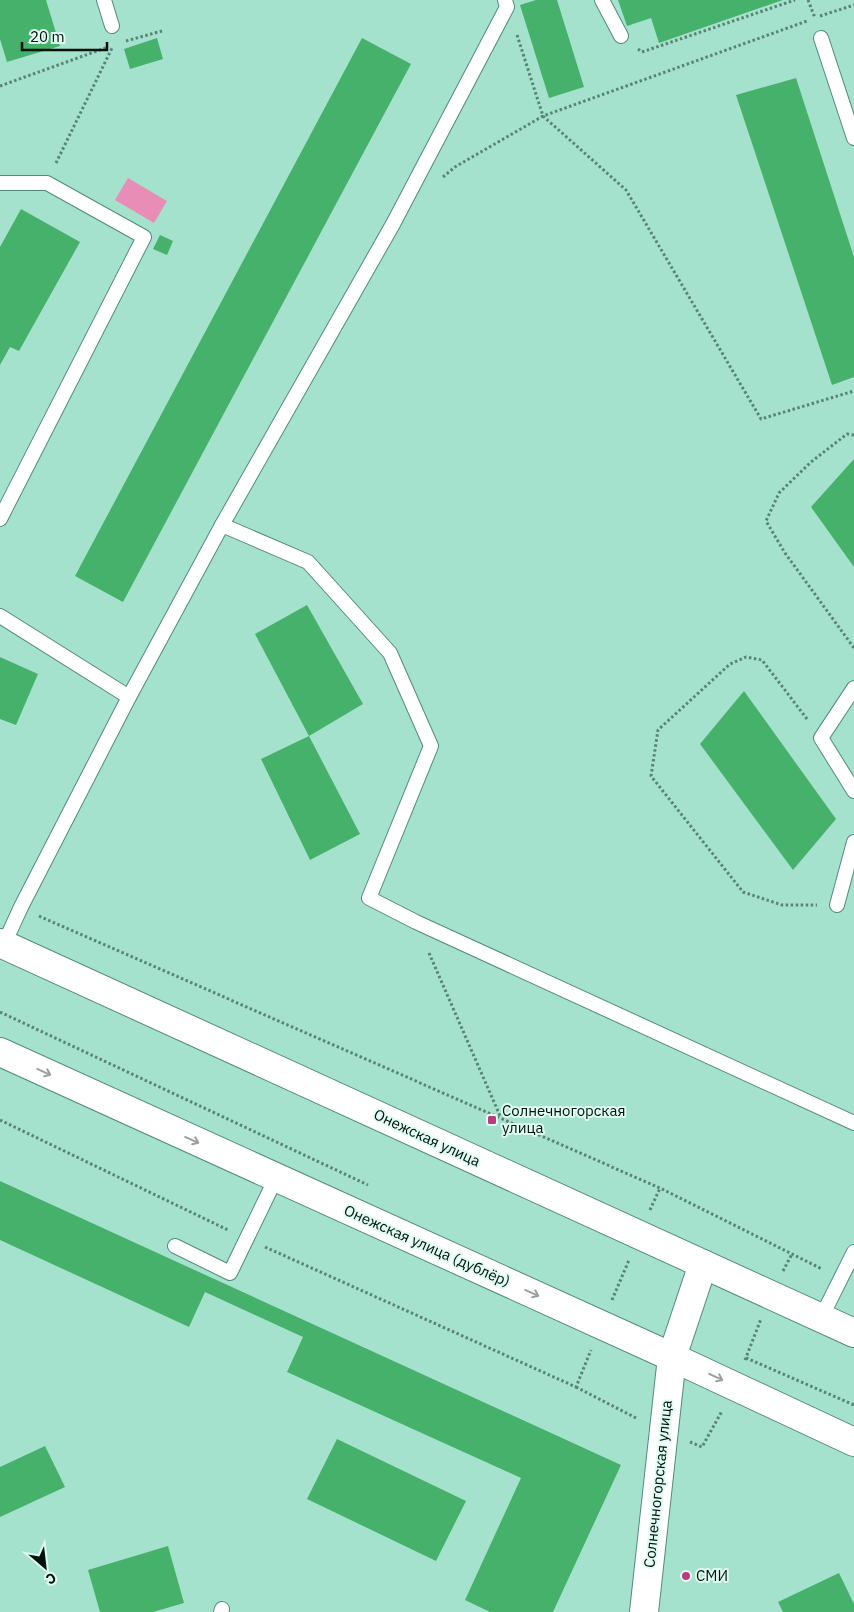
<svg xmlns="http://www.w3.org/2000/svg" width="854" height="1612" font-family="'IBM Plex Sans',sans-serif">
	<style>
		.green { fill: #e88db5 }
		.building { fill: #46b16b }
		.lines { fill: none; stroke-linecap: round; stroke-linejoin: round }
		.service-casing { stroke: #518c7a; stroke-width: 16 }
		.minor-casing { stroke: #518c7a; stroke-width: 30 }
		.tertiary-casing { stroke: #518c7a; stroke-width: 30 }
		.secondary-casing { stroke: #518c7a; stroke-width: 30 }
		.path { stroke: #5a8375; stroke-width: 3; stroke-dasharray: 2.5 2.5; stroke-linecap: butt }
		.service { stroke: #fff; stroke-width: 14 }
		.minor { stroke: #fff; stroke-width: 28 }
		.tertiary { stroke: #fff; stroke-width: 28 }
		.secondary { stroke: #fff; stroke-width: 28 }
		.oneway { stroke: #999f9d }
		.poi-dot { fill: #be3a7f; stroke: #defcf1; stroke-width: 2 }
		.labels { text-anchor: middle; stroke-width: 4; stroke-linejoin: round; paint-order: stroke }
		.poi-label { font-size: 15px; fill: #00100a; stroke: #defcf1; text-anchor: start }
		.street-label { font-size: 15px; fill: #00100a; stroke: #defcf1 }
	</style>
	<rect width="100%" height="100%" fill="#a5e2ce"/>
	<path class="green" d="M128 178 167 201 154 223 115 200Z"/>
	<g class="building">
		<path d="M0 0H46L60 46 7 62 0 39Z"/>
		<path d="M536 0H557L584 87 549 98 520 5Z"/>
		<path d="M618 0H783L659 43 651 18 627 26Z"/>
		<path d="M157 38 163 59 130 69 124 49Z"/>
		<path d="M362 38 411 64 123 602 75 576Z"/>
		<path d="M796 78 854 257V377L832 385 736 95Z"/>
		<path d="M21 209 80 242 19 351 10 347 0 365V247Z"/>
		<path d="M160 235 173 241 167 255 153 249Z"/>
		<path d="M854 459V567L811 507Z"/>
		<path d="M307 605 363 704 309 736 255 634Z"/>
		<path d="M0 657 38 674 16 725 0 719Z"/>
		<path d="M744 691 836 819 793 870 700 744Z"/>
		<path d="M309 736 360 834 310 860 261 759Z"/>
		<path d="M0 1181 621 1465 553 1612H490L465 1600 521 1478 287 1372 303 1337 205 1292 189 1327 0 1240Z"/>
		<path d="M337 1439 466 1501 436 1561 307 1499Z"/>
		<path d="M45 1446 65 1487 0 1517V1467Z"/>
		<path d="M168 1546 184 1603 153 1612H100L88 1570Z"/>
		<path d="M839 1573 854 1604V1612H783L778 1602Z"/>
	</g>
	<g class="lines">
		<g class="service-casing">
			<g id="service">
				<path d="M104 0 112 26"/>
				<path d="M602 0 621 36"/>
				<path d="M821 38 854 138"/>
				<path d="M0 183H47L144 237 0 519"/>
				<path d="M222 525 308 562 390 653 431 746 369 898 416 922 854 1123"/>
				<path d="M0 616 129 697"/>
				<path d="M854 688 821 738 854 791"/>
				<path d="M837 905 854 842"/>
				<path d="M4 944 21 907 129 697 222 525 393 224 507 7 505 0"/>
				<path d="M175 1246 230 1273 276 1178"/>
				<path d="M821 1318 854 1252"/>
				<path d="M221 1612 222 1609"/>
			</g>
		</g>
		<g class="minor-casing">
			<path id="minor" d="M672 1357 854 1442"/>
		</g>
		<g class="tertiary-casing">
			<g id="tertiary">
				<path d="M0 1052 672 1357"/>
				<path d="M644 1612 672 1357 703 1264"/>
			</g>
		</g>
		<g class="secondary-casing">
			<path id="secondary" d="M0 943 854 1333"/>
		</g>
		<g class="path">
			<path d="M808 0 815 18"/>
			<path d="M820 16 854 5"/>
			<path d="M517 35 543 116 626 190 761 419 854 391"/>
			<path d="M126 41 162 31"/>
			<path d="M638 49 642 52 795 0"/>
			<path d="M0 86 108 47"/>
			<path d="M56 163 112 48"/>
			<path d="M443 177 455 167 543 116 807 21"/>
			<path d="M854 435 847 434 811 462 779 493 766 521 785 553 854 648"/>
			<path d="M807 719 762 660 746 657 730 664 658 730 651 776 743 892 782 905H817"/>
			<path d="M39 916 660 1188 822 1269"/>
			<path d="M429 953 501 1118"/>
			<path d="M0 1012 368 1185"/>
			<path d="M0 1120 228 1230"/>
			<path d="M650 1210 660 1188"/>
			<path d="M265 1247 576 1387 591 1350"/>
			<path d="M783 1271 792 1254"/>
			<path d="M612 1300 629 1260"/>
			<path d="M746 1358 854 1405"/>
			<path d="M745 1360 761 1319"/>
			<path d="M576 1387 636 1418"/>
			<path d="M690 1442 702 1447 722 1411"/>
		</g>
		<use href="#service" class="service"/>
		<use href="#minor" class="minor"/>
		<use href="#tertiary" class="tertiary"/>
		<use href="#secondary" class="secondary"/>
	</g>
	<defs><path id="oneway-shaft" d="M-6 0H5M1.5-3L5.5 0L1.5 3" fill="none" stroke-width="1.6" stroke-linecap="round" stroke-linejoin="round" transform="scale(1.25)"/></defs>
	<g class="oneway">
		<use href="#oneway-shaft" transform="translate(44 1072) rotate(24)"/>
		<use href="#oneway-shaft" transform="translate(192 1140) rotate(24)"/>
		<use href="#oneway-shaft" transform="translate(532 1293) rotate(24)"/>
		<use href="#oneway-shaft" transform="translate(716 1377) rotate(25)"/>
	</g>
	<g class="poi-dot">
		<rect x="487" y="1115" width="10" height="10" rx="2.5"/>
		<circle cx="686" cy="1576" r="5"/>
	</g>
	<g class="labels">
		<g class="poi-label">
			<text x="502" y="1116">Солнечногорская<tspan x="502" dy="17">улица</tspan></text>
			<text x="696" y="1581">СМИ</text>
		</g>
		<g class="street-label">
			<text transform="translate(427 1138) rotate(25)" y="5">Онежская улица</text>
			<text transform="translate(427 1246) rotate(24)" y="5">Онежская улица (дублёр)</text>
			<text transform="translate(658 1484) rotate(-84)" y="5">Солнечногорская улица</text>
		</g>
	</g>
	<g transform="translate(45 1567) rotate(152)" stroke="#defcf1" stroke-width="4" paint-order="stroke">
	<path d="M0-4L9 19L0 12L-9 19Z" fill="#00100a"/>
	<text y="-8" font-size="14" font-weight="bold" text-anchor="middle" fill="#00100a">С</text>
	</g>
	<path d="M22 42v8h85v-8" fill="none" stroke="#00100a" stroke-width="2.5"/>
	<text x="30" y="42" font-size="15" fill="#00100a" stroke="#defcf1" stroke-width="4" paint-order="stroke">20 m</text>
</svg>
